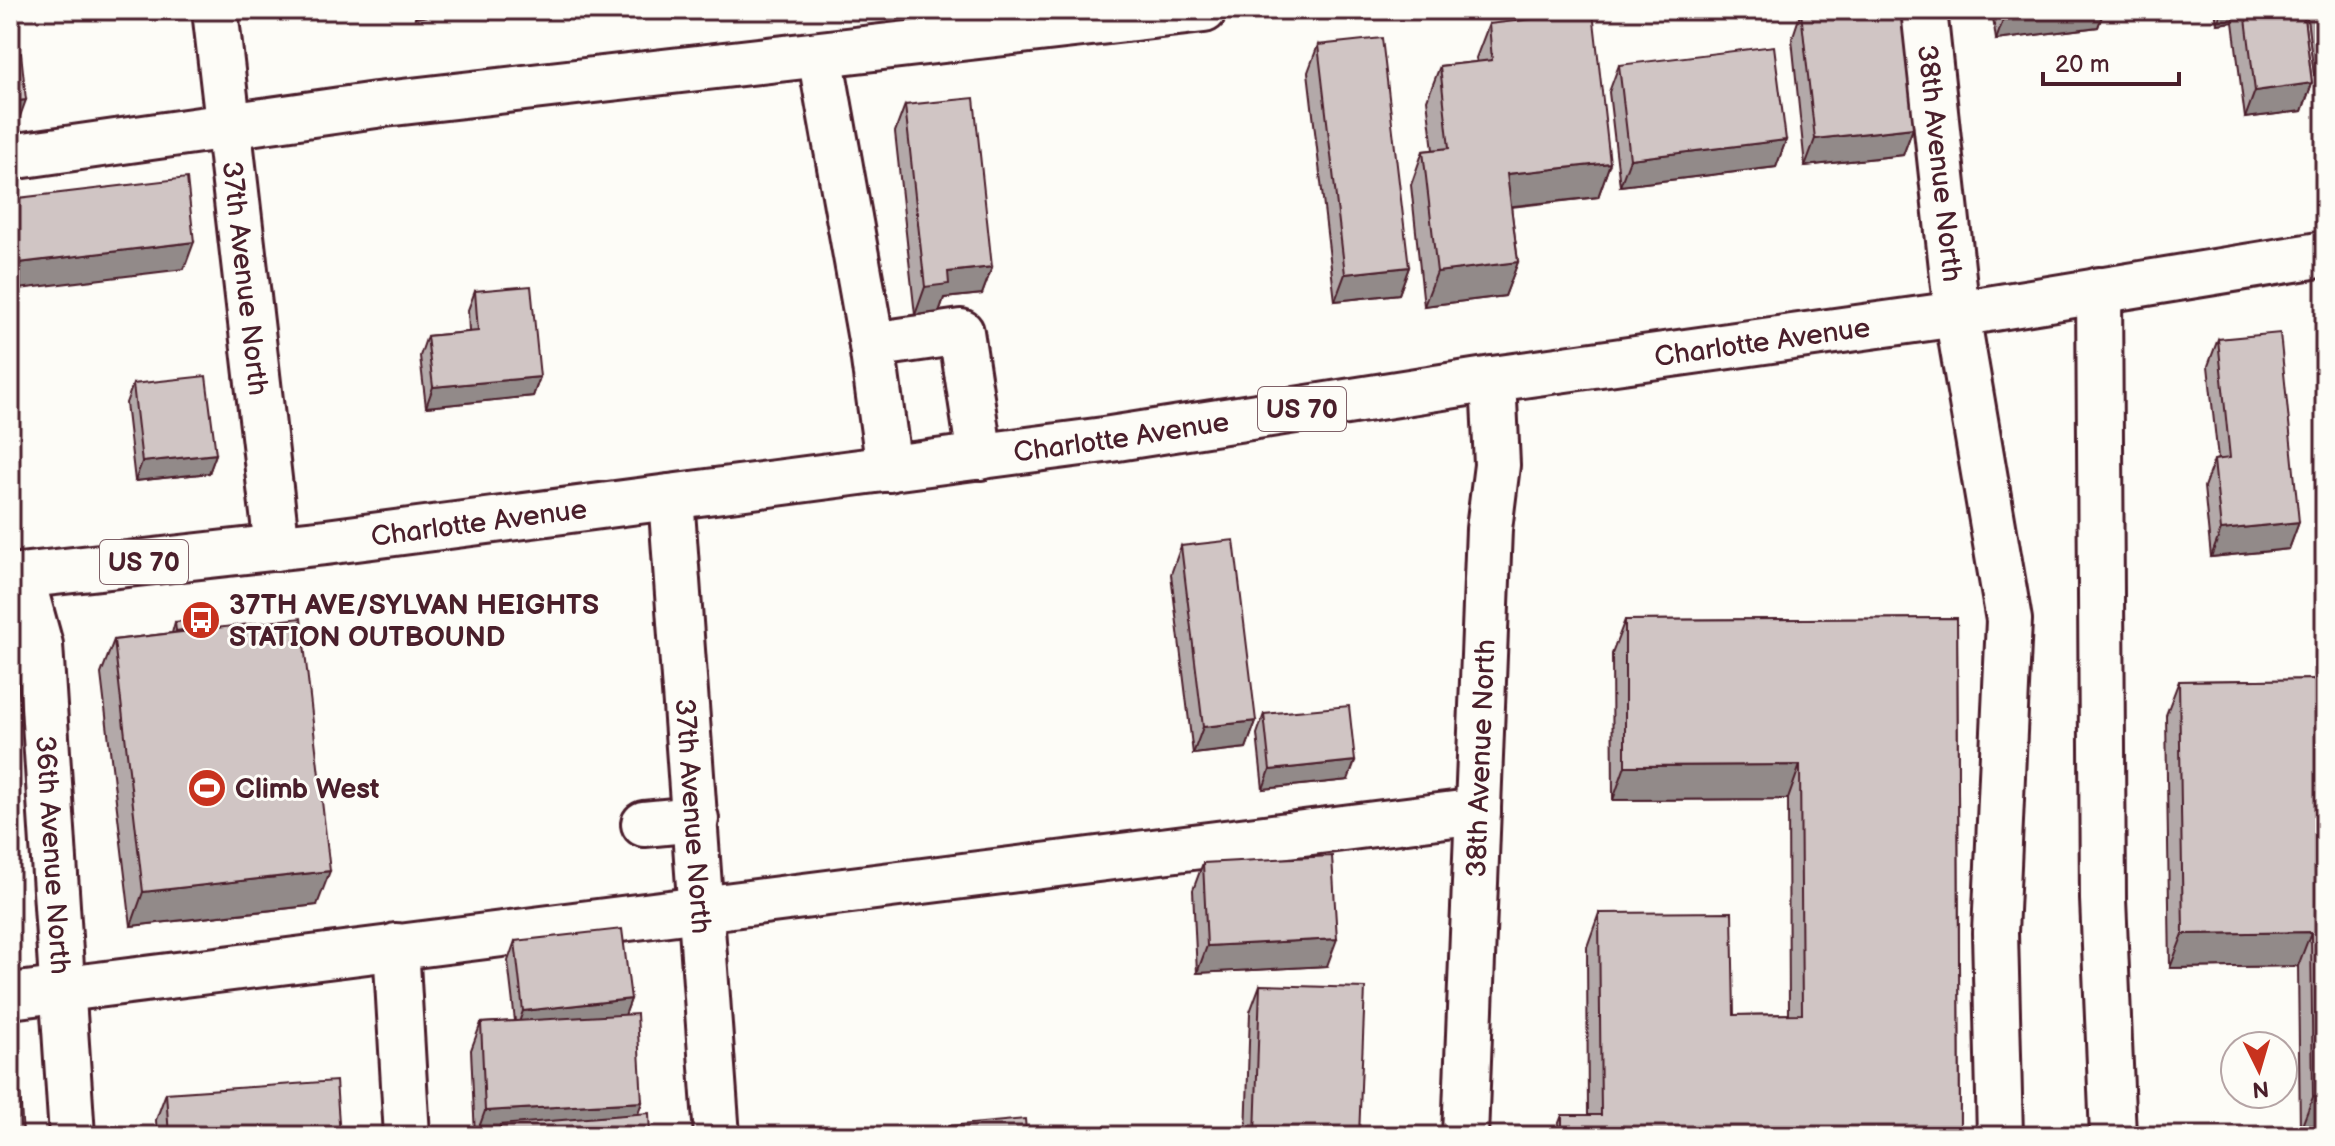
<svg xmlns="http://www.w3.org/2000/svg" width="2335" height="1146" font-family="'Balsamiq Sans',sans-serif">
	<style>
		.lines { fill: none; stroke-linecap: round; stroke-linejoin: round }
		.minor-casing { stroke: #4a1f2b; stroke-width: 50 }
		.major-casing { stroke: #4a1f2b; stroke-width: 50 }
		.minor { stroke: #fdfcf7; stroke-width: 44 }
		.major { stroke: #fdfcf7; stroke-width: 44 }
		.wall { fill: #b3a9a9; stroke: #4a1f2b; stroke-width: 2 }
		.shaded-wall { fill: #928a89; stroke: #4a1f2b; stroke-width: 2 }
		.building { fill: #d0c5c4; stroke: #4a1f2b; stroke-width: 2 }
		.labels { text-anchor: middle; stroke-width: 6; stroke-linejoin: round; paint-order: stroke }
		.shield { fill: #fdfcf7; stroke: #806168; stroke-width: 2 }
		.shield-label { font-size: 26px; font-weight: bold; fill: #4a1f2b }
		.street-label { font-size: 28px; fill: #4a1f2b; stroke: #fdfcf7 }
		.poi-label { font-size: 28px; font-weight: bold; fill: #4a1f2b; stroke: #fdfcf7; text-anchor: start }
	</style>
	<rect width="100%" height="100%" fill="#fdfcf7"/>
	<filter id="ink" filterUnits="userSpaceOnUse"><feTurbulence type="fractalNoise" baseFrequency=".0125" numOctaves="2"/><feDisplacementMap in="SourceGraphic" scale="16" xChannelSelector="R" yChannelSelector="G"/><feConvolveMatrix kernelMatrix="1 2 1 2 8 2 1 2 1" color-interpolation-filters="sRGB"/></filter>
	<g filter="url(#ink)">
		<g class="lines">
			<g class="minor-casing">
				<g id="minor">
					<path id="s1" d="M215 10 277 548"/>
					<path id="s2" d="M1924 10 1957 314 2009 620 1995 933 2000 1136"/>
					<path d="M820 55 872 345"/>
					<path d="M10 157 376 105 1204 10"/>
					<path d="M2099 290 2103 899 2113 1136"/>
					<path d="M889 469 872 345 961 332 980 457"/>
					<path id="s3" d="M671 497 717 1136"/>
					<path id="s4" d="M21 576 40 645 72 1136"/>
					<path d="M644 824 696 819"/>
					<path d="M396 946 407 1136"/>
					<path d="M10 996 1478 811"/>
					<path id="s5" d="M1465 1136 1489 529 1497 465 1493 379"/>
				</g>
			</g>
			<g class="major-casing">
				<g id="major">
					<path id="s6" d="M10 577 326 542 1104 440 1493 379 1957 314 2325 254"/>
				</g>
			</g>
			<use href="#minor" class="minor"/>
			<use href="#major" class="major"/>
		</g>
		<g class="wall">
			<path d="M1992 10H2104L2098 27 1996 40Z"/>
			<path d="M2215 10H2303L2312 83 2302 111 2245 118 2233 22 2217 24Z"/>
			<path d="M2306 10H2325V74L2314 75Z"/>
			<path d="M1801 12 1913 128 1903 155 1805 166 1792 39Z"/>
			<path d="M1489 24 1610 163 1598 197 1511 207 1518 262 1505 296 1424 306 1411 185 1423 151 1433 150 1427 100 1440 66 1477 62 1476 58Z"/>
			<path d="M1318 45 1409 267 1399 294 1335 301 1308 72Z"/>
			<path d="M1619 65 1786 140 1776 167 1620 186 1609 92Z"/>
			<path d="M905 105 992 267 982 294 944 298 939 312 915 315 895 132Z"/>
			<path d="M475 291 540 377 533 396 426 407 420 356 427 336 469 332 468 310Z"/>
			<path d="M2218 339 2299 522 2289 549 2211 557 2204 487 2214 460 2218 459 2208 366Z"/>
			<path d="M133 384 216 454 209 473 135 481 126 403Z"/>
			<path d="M1181 546 1256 721 1246 748 1193 754 1171 574Z"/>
			<path d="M1957 618 1960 1136H1554L1562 1115H1588L1587 947 1599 913 1734 1015 1789 1014 1788 799 1613 800 1612 654 1625 620Z"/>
			<path d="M175 622 201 630 317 905 131 926 101 674 114 640 172 633Z"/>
			<path d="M2325 679V1130L2300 1131 2298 966 2170 968 2166 715 2179 681Z"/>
			<path d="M1264 714 1348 780 1263 789 1257 734Z"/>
			<path d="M1203 863 1327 966 1197 973 1193 890Z"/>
			<path d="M515 941 631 999 625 1015 642 1102 638 1114 650 1136H475L471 1050 481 1023 515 1021 508 961Z"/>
			<path d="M1260 985 1359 1136H1246L1250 1012Z"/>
			<path d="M166 1093 340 1136H157L156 1120Z"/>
		</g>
		<g class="shaded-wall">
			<path d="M10 10H32L31 12 10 14Z"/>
			<path d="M418 10H473L415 18Z"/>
			<path d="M2023 10H2104L2098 27 1996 40 2006 12Z"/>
			<path d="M2222 10H2238L2233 22 2217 24Z"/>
			<path d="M2324 48H2325V74L2314 75Z"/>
			<path d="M2312 83 2302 111 2245 118 2255 91Z"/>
			<path d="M26 100 19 119 10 120V102Z"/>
			<path d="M1913 128 1903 155 1805 166 1815 139Z"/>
			<path d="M1786 140 1776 167 1620 186 1630 159Z"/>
			<path d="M1610 163 1598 197 1495 208 1507 174Z"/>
			<path d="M194 242 184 269 10 290V264Z"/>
			<path d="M1518 262 1505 296 1424 306 1437 272Z"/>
			<path d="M992 267 982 294 944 298 939 312 915 315 925 287 948 272Z"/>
			<path d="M1409 267 1399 294 1335 301 1345 274Z"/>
			<path d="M540 377 533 396 426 407 433 387Z"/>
			<path d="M216 454 209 473 135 481 142 462Z"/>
			<path d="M2299 522 2289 549 2211 557 2221 530Z"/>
			<path d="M202 627 198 637 172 640 176 631Z"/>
			<path d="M1256 721 1246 748 1193 754 1203 727Z"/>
			<path d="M1355 761 1348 780 1263 789 1270 770Z"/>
			<path d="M1800 765 1788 799 1613 800 1625 766Z"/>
			<path d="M330 871 317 905 131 926 143 892Z"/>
			<path d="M2311 932 2298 966 2170 968 2183 934Z"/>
			<path d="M1337 939 1327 966 1197 973 1207 946Z"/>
			<path d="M631 999 624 1018 516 1031 523 1011Z"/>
			<path d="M2313 1097H2325V1130L2300 1131Z"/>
			<path d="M642 1102 632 1130 500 1125 496 1136H476L485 1111Z"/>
		</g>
		<g class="building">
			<path d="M1818 10H1900L1913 128 1815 139 1801 12Z"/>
			<path d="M2245 10H2303L2312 83 2255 91Z"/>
			<path d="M2319 10H2325V48H2324Z"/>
			<path d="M1593 12 1610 163 1507 174 1518 262 1437 272 1423 151 1449 148 1440 66 1492 60 1489 24Z"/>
			<path d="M1382 38 1409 267 1345 274 1318 45Z"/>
			<path d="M1774 46 1786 140 1630 159 1619 65Z"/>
			<path d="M21 53 26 100 10 102V54Z"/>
			<path d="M974 98 992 267 948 272 949 284 925 287 905 105Z"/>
			<path d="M187 178 194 242 10 264V199Z"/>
			<path d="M531 286 540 377 433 387 427 336 478 331 475 291Z"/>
			<path d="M2280 333 2299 522 2221 530 2214 460 2230 458 2218 339Z"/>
			<path d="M206 376 216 454 142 462 133 384Z"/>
			<path d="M1234 540 1256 721 1203 727 1181 546Z"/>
			<path d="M301 618 330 871 143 892 114 640Z"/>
			<path d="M1957 618 1960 1136H1562V1115H1601L1599 913 1732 912 1734 1015 1802 1014 1800 765 1625 766V620Z"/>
			<path d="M201 619 202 627 176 631 175 622Z"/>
			<path d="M2325 679V1097H2313L2311 932 2183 934 2179 681Z"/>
			<path d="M1349 706 1355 761 1270 770 1264 714Z"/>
			<path d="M1332 856 1337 939 1207 946 1203 863Z"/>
			<path d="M622 929 631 999 523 1011 515 941Z"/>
			<path d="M1260 985 1365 988 1359 1136H1255Z"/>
			<path d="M14 1001 23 1136H10V1002Z"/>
			<path d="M637 1014 642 1102 485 1111 481 1023Z"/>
			<path d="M336 1081 340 1136H169L166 1093Z"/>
			<path d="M649 1113 650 1136H500V1125Z"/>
			<path d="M1025 1119 1026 1131 1052 1128 1053 1136H951L950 1126Z"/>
			<path d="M878 1132V1136H841V1134Z"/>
		</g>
	</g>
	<defs>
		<g id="bus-disc" transform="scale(2)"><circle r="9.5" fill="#c8321e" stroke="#fdfcf7"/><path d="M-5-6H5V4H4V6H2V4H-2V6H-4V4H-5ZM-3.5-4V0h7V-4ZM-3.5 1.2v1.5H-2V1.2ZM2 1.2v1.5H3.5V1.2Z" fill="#fff"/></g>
		<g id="stadium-disc" transform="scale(2)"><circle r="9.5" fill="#c8321e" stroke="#fdfcf7"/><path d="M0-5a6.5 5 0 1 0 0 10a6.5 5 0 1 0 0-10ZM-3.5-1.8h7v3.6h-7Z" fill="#fff"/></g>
	</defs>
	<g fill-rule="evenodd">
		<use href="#bus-disc" x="201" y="620"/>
		<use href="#stadium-disc" x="207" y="788"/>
	</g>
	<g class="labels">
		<g class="shield">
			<rect x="1258" y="387" width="88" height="44" rx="6"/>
			<rect x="100" y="540" width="88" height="44" rx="6"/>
		</g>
		<g class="shield-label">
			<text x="1302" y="418">US 70</text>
			<text x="144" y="571">US 70</text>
		</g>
		<g class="street-label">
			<text dy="10" stroke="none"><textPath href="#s2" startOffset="154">38th Avenue North</textPath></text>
			<text dy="10" stroke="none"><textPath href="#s1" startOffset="270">37th Avenue North</textPath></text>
			<text dy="10" stroke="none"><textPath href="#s6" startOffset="1768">Charlotte Avenue</textPath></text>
			<text dy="10" stroke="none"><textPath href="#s6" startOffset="1120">Charlotte Avenue</textPath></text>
			<text dy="10" stroke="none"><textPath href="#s6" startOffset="472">Charlotte Avenue</textPath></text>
			<text dy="10" stroke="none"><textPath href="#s5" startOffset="378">38th Avenue North</textPath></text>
			<text dy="10" stroke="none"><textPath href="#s3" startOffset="320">37th Avenue North</textPath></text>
			<text dy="10" stroke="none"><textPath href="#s4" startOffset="282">36th Avenue North</textPath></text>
		</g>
		<g class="poi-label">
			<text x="229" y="614">37TH AVE/SYLVAN HEIGHTS<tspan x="229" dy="32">STATION OUTBOUND</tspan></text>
			<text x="235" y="798">Climb West</text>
		</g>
	</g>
	<rect width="2335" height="1146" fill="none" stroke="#fdfcf7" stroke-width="40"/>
	<rect x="20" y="20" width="2295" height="1106" fill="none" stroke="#4a1f2b" stroke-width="3" filter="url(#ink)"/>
	<g transform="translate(2259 1070) rotate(175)"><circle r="38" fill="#fdfcf7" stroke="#b5a4a5" stroke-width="2"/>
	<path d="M0-6L14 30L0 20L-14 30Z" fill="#c8321e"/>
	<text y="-12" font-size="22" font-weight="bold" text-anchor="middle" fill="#4a1f2b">N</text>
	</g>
	<path d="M2043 72v12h136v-12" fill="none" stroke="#4a1f2b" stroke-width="4"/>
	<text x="2055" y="72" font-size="24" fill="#4a1f2b" stroke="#fdfcf7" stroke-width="6" paint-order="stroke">20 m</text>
</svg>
